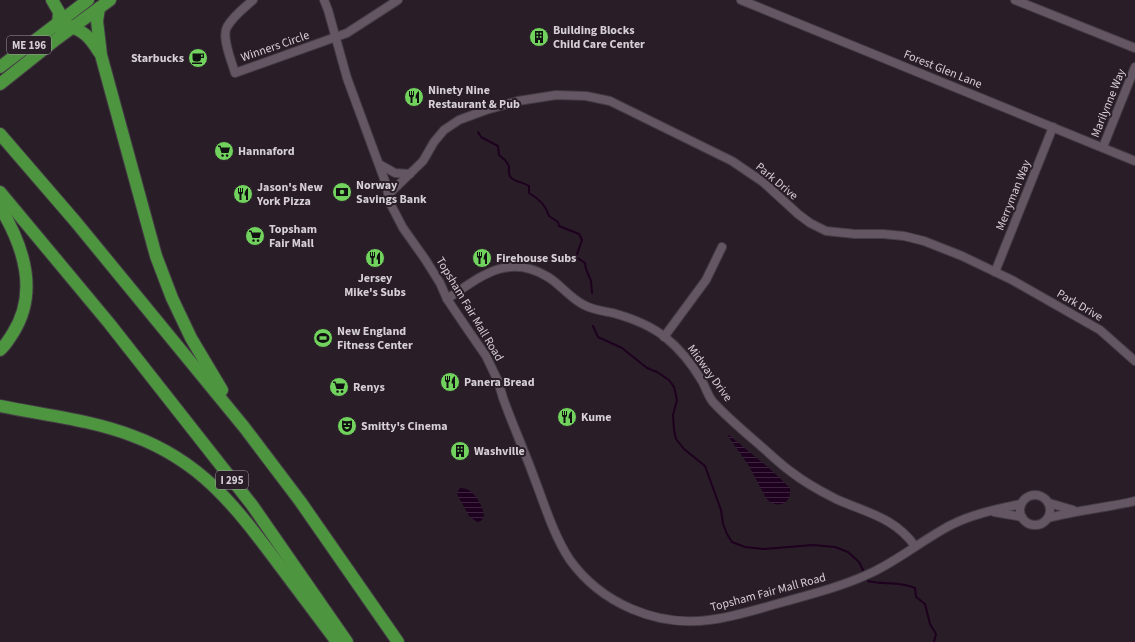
<svg xmlns="http://www.w3.org/2000/svg" width="1135" height="642" font-family="'Source Sans 3',sans-serif">
	<style>
		.water { fill: url(#water-rules) }
		.lines { fill: none; stroke-linecap: round; stroke-linejoin: round }
		.stream { stroke: #1e001f; stroke-width: 2 }
		.street-casing { stroke: #443c44; stroke-width: 10 }
		.highway-casing { stroke: #443c44; stroke-width: 14 }
		.street { stroke: #645763; stroke-width: 8 }
		.highway { stroke: #4e9540; stroke-width: 12 }
		.labels { text-anchor: middle; stroke-width: 4; stroke-linejoin: round; paint-order: stroke }
		.shield { fill: #291e28; stroke: #a29aa2; stroke-width: 1 }
		.shield-label { font-size: 11px; font-weight: bold; fill: #d6cfd6 }
		.poi-label { font-size: 12px; font-weight: bold; fill: #d6cfd6; stroke: #291e28; text-anchor: start }
		.street-label { font-size: 12px; fill: #d6cfd6; stroke: #291e28 }
	</style>
	<defs>
		<pattern id="water-rules" width="6" height="5" patternUnits="userSpaceOnUse"><rect width="6" height="5" fill="#1e001f"/><path d="M0 2.5h6" fill="none" stroke="#3e243f"/></pattern>
	</defs>
	<rect width="100%" height="100%" fill="#291e28"/>
	<g class="water">
		<path d="M729 435 770 469 790 488C792 505 776 510 766 498L749 466 728 436Z"/>
		<path d="M460 488C473 487 483 505 484 516L481 521 477 522 469 516 458 496 457 493Z"/>
	</g>
	<g class="lines">
		<g class="stream">
			<path d="M478 132 481 137 498 146 499 155 505 160 509 166C507 183 517 179 529 186V193C538 198 546 206 549 216L558 222 559 226 579 234 582 240 576 257 585 263 586 269 591 281 592 293"/>
			<path d="M593 326 598 337 622 348 647 368 657 372 669 380 674 387 677 400 673 415 674 430 676 439 684 449 705 466 721 510 723 524 727 534 732 542 745 547 764 549 813 545 835 547 848 552 859 562 865 574"/>
			<path d="M867 578 868 581C883 585 900 581 915 588L916 597 925 604 930 624 936 634 934 642"/>
		</g>
		<g class="street-casing">
			<g id="street">
				<path d="M253 0C244 8 233 16 227 27 221 37 232 62 235 73L347 33 398 0"/>
				<path d="M324 0 328 10 347 78 386 184 390 203 403 228 425 259 440 283 447 299 468 330 486 356 498 381 503 398C513 426 525 452 535 480 545 506 554 536 570 560 601 603 656 627 709 620 735 617 761 608 787 601 816 593 846 585 873 572 900 559 924 539 951 525 972 514 998 509 1021 504"/>
				<path d="M741 0 1135 161"/>
				<path d="M1015 0 1135 48"/>
				<path d="M1103 147 1135 67"/>
				<path d="M379 164 395 173 410 174"/>
				<path d="M388 195 423 161 434 142 444 130 459 120 486 110 518 101 556 95 586 96 610 101 732 161 763 182 798 214 810 223 826 231 855 234H883L904 236 924 241 962 256 1012 280 1100 330 1135 361"/>
				<path d="M995 272 1053 127"/>
				<path d="M447 299C480 277 508 252 548 277 561 285 570 298 584 305 593 310 603 311 613 313 631 318 650 325 665 337 680 349 692 364 702 381 706 388 708 396 713 402 726 416 741 429 755 441 767 451 778 462 790 471 804 482 820 491 836 499 867 513 894 517 915 546"/>
				<path d="M664 337 706 280 722 247"/>
				<circle cx="1035" cy="510" r="15"/>
				<path d="M1049 503 1073 510"/>
				<path d="M994 512 1022 517"/>
				<path d="M1048 518C1077 510 1106 508 1135 501"/>
			</g>
		</g>
		<g class="highway-casing">
			<g id="highway">
				<path d="M52 0 59 12 58 27"/>
				<path d="M99 8 97 21 101 55 156 256 172 298 191 338 222 390"/>
				<path d="M67 25C85 32 89 36 99 52"/>
				<path d="M0 67 88 0"/>
				<path d="M0 84 54 41 110 0"/>
				<path d="M0 134 75 221 244 427 300 501 398 642"/>
				<path d="M0 192 109 323 252 505 347 642"/>
				<path d="M0 207C23 245 39 292 13 333 9 339 6 345 0 350"/>
				<path d="M0 406C44 415 92 420 133 436 201 461 235 506 277 562 297 589 317 615 337 642"/>
			</g>
		</g>
		<use href="#street" class="street"/>
		<use href="#highway" class="highway"/>
	</g>
	<defs>
		<g id="building-disc" transform="scale(1)"><circle r="9.5" fill="#71d25e" stroke="#291e28"/><path d="M-4-6H4V6H1V3H-1V6H-4ZM-2.5-4.3h1.7v1.8h-1.7ZM.8-4.3h1.7v1.8H.8ZM-2.5-1h1.7V.8h-1.7ZM.8-1h1.7V.8H.8Z" fill="#111"/></g>
		<g id="cafe-disc" transform="scale(1)"><circle r="9.5" fill="#71d25e" stroke="#291e28"/><path d="M-5.5-4.5H6V0H3Q3 3.5 0 3.5H-2.5Q-5.5 3.5-5.5 0ZM3-3.2v2h1.7v-2ZM-6 4.5H4V6H-6Z" fill="#111"/></g>
		<g id="restaurant-disc" transform="scale(1)"><circle r="9.5" fill="#71d25e" stroke="#291e28"/><path d="M-5-6h1v4h1v-4h1v4h1v-4h1v5L-1.5 .5V6h-2V.5L-5-1ZM5-6V6H3V1.5H1.5Q1.5-4 5-6Z" fill="#111"/></g>
		<g id="supermarket-disc" transform="scale(1)"><circle r="9.5" fill="#71d25e" stroke="#291e28"/><path d="M-6-5.5h2.5l.6 2H6L4.5 2H-2.5L-4.4-4H-6ZM-1.5 3.2a1.3 1.3 0 1 0 .1 0ZM3 3.2a1.3 1.3 0 1 0 .1 0Z" fill="#111"/></g>
		<g id="bank-disc" transform="scale(1)"><circle r="9.5" fill="#71d25e" stroke="#291e28"/><path d="M-6-4H6V4H-6ZM0-2.3a2.3 2.3 0 1 0 0 4.6a2.3 2.3 0 1 0 0-4.6Z" fill="#111"/></g>
		<g id="stadium-disc" transform="scale(1)"><circle r="9.5" fill="#71d25e" stroke="#291e28"/><path d="M0-5a6.5 5 0 1 0 0 10a6.5 5 0 1 0 0-10ZM-3.5-1.8h7v3.6h-7Z" fill="#111"/></g>
		<g id="theatre-disc" transform="scale(1)"><circle r="9.5" fill="#71d25e" stroke="#291e28"/><path d="M-5-5.5Q0-4 5-5.5V0Q5 5 0 6Q-5 5-5 0ZM-3.3-2.5H-1v1.5H-3.3ZM1-2.5H3.3v1.5H1ZM-2.8 1Q0 5.5 2.8 1Z" fill="#111"/></g>
	</defs>
	<g fill-rule="evenodd">
		<use href="#building-disc" x="539" y="37"/>
		<use href="#cafe-disc" x="198" y="58"/>
		<use href="#restaurant-disc" x="414" y="97"/>
		<use href="#supermarket-disc" x="224" y="151"/>
		<use href="#bank-disc" x="342" y="192"/>
		<use href="#restaurant-disc" x="243" y="194"/>
		<use href="#supermarket-disc" x="255" y="236"/>
		<use href="#restaurant-disc" x="375" y="258"/>
		<use href="#restaurant-disc" x="482" y="258"/>
		<use href="#stadium-disc" x="323" y="338"/>
		<use href="#restaurant-disc" x="450" y="382"/>
		<use href="#supermarket-disc" x="339" y="387"/>
		<use href="#restaurant-disc" x="567" y="417"/>
		<use href="#theatre-disc" x="347" y="426"/>
		<use href="#building-disc" x="460" y="451"/>
	</g>
	<g class="labels">
		<g class="shield">
			<rect x="7" y="36" width="44" height="18" rx="3"/>
			<rect x="216" y="471" width="32" height="18" rx="3"/>
		</g>
		<g class="shield-label">
			<text x="29" y="49">ME 196</text>
			<text x="232" y="484">I 295</text>
		</g>
		<g class="poi-label">
			<text x="553" y="34">Building Blocks<tspan x="553" dy="14">Child Care Center</tspan></text>
			<text x="184" y="62" text-anchor="end">Starbucks</text>
			<text x="428" y="94">Ninety Nine<tspan x="428" dy="14">Restaurant &amp; Pub</tspan></text>
			<text x="238" y="155">Hannaford</text>
			<text x="356" y="189">Norway<tspan x="356" dy="14">Savings Bank</tspan></text>
			<text x="257" y="191">Jason's New<tspan x="257" dy="14">York Pizza</tspan></text>
			<text x="269" y="233">Topsham<tspan x="269" dy="14">Fair Mall</tspan></text>
			<text x="496" y="262">Firehouse Subs</text>
			<text x="375" y="282" text-anchor="middle">Jersey<tspan x="375" dy="14">Mike's Subs</tspan></text>
			<text x="337" y="335">New England<tspan x="337" dy="14">Fitness Center</tspan></text>
			<text x="464" y="386">Panera Bread</text>
			<text x="353" y="391">Renys</text>
			<text x="581" y="421">Kume</text>
			<text x="361" y="430">Smitty's Cinema</text>
			<text x="474" y="455">Washville</text>
		</g>
		<g class="street-label">
			<text transform="translate(275 46) rotate(-19)" y="4">Winners Circle</text>
			<text transform="translate(943 69) rotate(22)" y="4">Forest Glen Lane</text>
			<text transform="translate(1108 103) rotate(-68)" y="4">Marilynne Way</text>
			<text transform="translate(777 181) rotate(40)" y="4">Park Drive</text>
			<text transform="translate(1013 195) rotate(-68)" y="4">Merryman Way</text>
			<text transform="translate(1080 305) rotate(30)" y="4">Park Drive</text>
			<text transform="translate(470 309) rotate(59)" y="4">Topsham Fair Mall Road</text>
			<text transform="translate(710 373) rotate(54)" y="4">Midway Drive</text>
			<text transform="translate(768 592) rotate(-15)" y="4">Topsham Fair Mall Road</text>
		</g>
	</g>
</svg>
